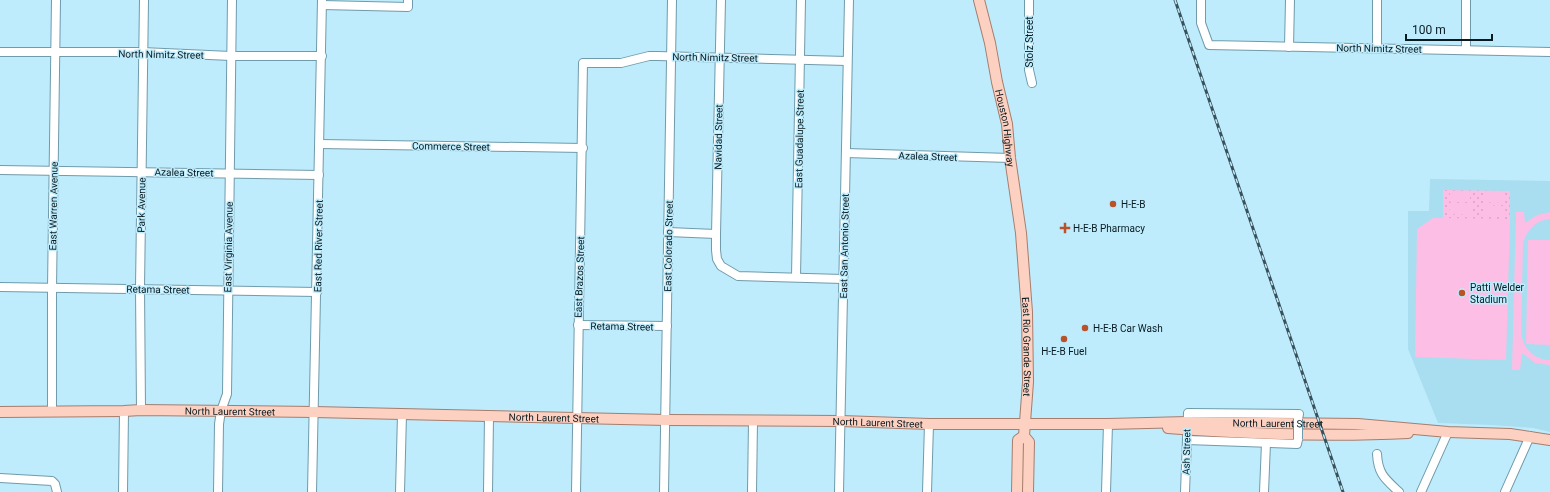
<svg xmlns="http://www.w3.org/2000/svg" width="1550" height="492" font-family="Roboto,sans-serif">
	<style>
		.built { fill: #a8def0 }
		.park { fill: url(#park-dots) }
		.garden { fill: #fdbee6 }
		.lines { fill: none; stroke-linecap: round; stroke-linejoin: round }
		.minor-casing { stroke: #709baa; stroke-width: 10 }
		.major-casing { stroke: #a67d6d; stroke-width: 12 }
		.minor { stroke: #fff; stroke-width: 8 }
		.major { stroke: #fdd1c1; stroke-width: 10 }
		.rail-casing { stroke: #39515a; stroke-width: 3 }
		.rail { stroke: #beecfc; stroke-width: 1.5; stroke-dasharray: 4.5; stroke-linecap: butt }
		.minor-bridge-casing { stroke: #709baa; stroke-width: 10; stroke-linecap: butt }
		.minor-bridge { stroke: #fff; stroke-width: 8 }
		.poi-dot { fill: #b95229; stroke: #beecfc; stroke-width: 1.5 }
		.labels { text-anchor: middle; stroke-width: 3; stroke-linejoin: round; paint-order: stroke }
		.street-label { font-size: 10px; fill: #091a20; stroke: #beecfc }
		.poi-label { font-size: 10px; fill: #091a20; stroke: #beecfc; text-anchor: start }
	</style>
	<defs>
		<pattern id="park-dots" width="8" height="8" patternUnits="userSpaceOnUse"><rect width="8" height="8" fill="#fdbee6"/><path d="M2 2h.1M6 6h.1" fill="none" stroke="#d8a3c5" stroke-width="1.8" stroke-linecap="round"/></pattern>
	</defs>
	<rect width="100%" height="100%" fill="#beecfc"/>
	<path class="built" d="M1430 179 1550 181V432L1533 428 1492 425 1438 423 1408 349V211H1429Z"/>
	<path class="park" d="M1443 190 1510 191V219H1443Z"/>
	<g class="garden">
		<rect x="1450" y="192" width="20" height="10"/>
		<path d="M1483 193H1504V203L1483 202Z"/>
		<path d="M1450 205H1471V215L1449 214Z"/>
		<path d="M1483 205 1504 206V215H1483Z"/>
		<path d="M1516 212H1524L1525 223 1537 215 1550 212V219C1536 220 1528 229 1523 242L1521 334C1524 349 1534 360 1550 360V365L1535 363 1522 353 1520 370H1512Z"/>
		<path d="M1433 218 1510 219 1506 360 1415 357 1417 229Z"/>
		<path d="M1528 240H1550V345L1526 344Z"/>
	</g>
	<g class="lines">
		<g class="minor-casing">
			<g id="minor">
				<path d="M721 0 716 234V250L717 259 721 266 738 276 843 279"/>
				<path d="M1029 0V70L1032 83"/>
				<path d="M1201 0V23L1209 45 1550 52"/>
				<path d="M1377 0V48"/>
				<path d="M1466 0V50"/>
				<path d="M322 5 408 7V0"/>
				<path d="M1289 47 1290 0"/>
				<path d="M0 52H142L231 56H322"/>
				<path d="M320 144 583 148"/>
				<path d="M846 153 1010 158"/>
				<path d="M0 170 319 175"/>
				<path d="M668 232 716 234"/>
				<path d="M796 277 801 0"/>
				<path d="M0 287 317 292"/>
				<path d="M578 325 667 326"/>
				<path d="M141 410 140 288 144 0"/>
				<path d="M52 412V288L56 0"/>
				<path d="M1187 440 1297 444 1298 439"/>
				<path d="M1377 454C1378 474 1385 479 1399 492"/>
				<path d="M0 478 52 481 55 484 57 492"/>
				<path d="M123 492 124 411"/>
				<path d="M218 492 219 424 221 411 227 394 232 0"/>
				<path d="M312 492 322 0"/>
				<path d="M400 492 402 414"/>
				<path d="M488 492 489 416"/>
				<path d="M576 492C577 349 582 206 583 63H621L649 56H657L847 61"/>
				<path d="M664 492 672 0"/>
				<path d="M752 492 753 421"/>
				<path d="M839 492 849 0"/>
				<path d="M927 492 929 424"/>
				<path d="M1106 492 1108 424"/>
				<path d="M1185 492 1188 413 1299 414 1298 419"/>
				<path d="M1264 492 1266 443"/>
				<path d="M1421 492 1448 432"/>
				<path d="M1505 492 1530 436"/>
			</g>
		</g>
		<g class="major-casing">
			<g id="major">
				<path id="s1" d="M979 0 990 43 997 82 1007 124 1010 158 1021 233 1027 312 1028 382 1024 436 1029 442 1028 492"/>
				<path id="s2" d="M0 412 124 411 141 410 314 412 666 420 841 421 929 424H1108L1187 422 1358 424 1448 432 1510 434 1550 440"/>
				<path d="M1168 428C1248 434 1329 437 1408 433"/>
				<path d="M1017 492 1018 440 1024 436"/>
			</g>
		</g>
		<use href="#minor" class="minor"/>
		<use href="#major" class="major"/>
		<g class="rail-casing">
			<path id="rail" d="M1175 0 1343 492"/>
		</g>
		<use href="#rail" class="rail"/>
		<g class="minor-bridge-casing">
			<path id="minor-bridge" d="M1298 439V419"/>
		</g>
		<use href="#minor-bridge" class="minor-bridge"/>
	</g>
	<g class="poi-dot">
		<circle cx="1113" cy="204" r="4"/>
		<path d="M1063 222h4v4h4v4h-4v4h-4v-4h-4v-4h4z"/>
		<circle cx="1462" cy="293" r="4"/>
		<circle cx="1085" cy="328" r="4"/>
		<circle cx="1064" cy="339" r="4"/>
	</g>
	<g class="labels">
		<g class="street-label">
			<text transform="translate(1029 42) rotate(-90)" y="4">Stolz Street</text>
			<text transform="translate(1379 48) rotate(1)" y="4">North Nimitz Street</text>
			<text transform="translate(161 54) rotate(1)" y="4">North Nimitz Street</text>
			<text transform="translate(715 57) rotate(1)" y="4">North Nimitz Street</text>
			<text dy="4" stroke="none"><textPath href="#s1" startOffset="131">Houston Highway</textPath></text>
			<text transform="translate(718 137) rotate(-89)" y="4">Navidad Street</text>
			<text transform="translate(799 139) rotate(-89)" y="4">East Guadalupe Street</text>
			<text transform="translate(451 146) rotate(1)" y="4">Commerce Street</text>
			<text transform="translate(928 156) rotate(2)" y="4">Azalea Street</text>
			<text transform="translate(184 172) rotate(1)" y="4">Azalea Street</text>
			<text transform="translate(141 205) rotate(-89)" y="4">Park Avenue</text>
			<text transform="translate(53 206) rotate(-89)" y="4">East Warren Avenue</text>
			<text transform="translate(318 246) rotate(-89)" y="4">East Red River Street</text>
			<text transform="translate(668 246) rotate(-89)" y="4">East Colorado Street</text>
			<text transform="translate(844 246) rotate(-89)" y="4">East San Antonio Street</text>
			<text transform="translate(228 247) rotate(-89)" y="4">East Virginia Avenue</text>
			<text transform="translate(579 277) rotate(-88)" y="4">East Brazos Street</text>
			<text transform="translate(158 289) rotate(1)" y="4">Retama Street</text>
			<text transform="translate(622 326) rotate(1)" y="4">Retama Street</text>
			<text dy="4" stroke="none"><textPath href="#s1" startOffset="351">East Rio Grande Street</textPath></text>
			<text dy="4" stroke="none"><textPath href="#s2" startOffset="230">North Laurent Street</textPath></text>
			<text dy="4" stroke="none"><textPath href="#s2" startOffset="554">North Laurent Street</textPath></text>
			<text dy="4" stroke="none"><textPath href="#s2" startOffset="878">North Laurent Street</textPath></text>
			<text dy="4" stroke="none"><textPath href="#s2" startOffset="1278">North Laurent Street</textPath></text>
			<text transform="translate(1186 452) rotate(-89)" y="4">Ash Street</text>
		</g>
		<g class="poi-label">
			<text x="1121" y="208">H-E-B</text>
			<text x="1073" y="232">H-E-B Pharmacy</text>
			<text x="1470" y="291">Patti Welder<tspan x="1470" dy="12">Stadium</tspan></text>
			<text x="1093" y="332">H-E-B Car Wash</text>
			<text x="1064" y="355" text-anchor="middle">H-E-B Fuel</text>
		</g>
	</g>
	<path d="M1406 34v6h86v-6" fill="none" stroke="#091a20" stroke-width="2"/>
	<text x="1412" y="34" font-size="12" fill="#091a20" stroke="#beecfc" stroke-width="3" paint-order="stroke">100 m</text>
</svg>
